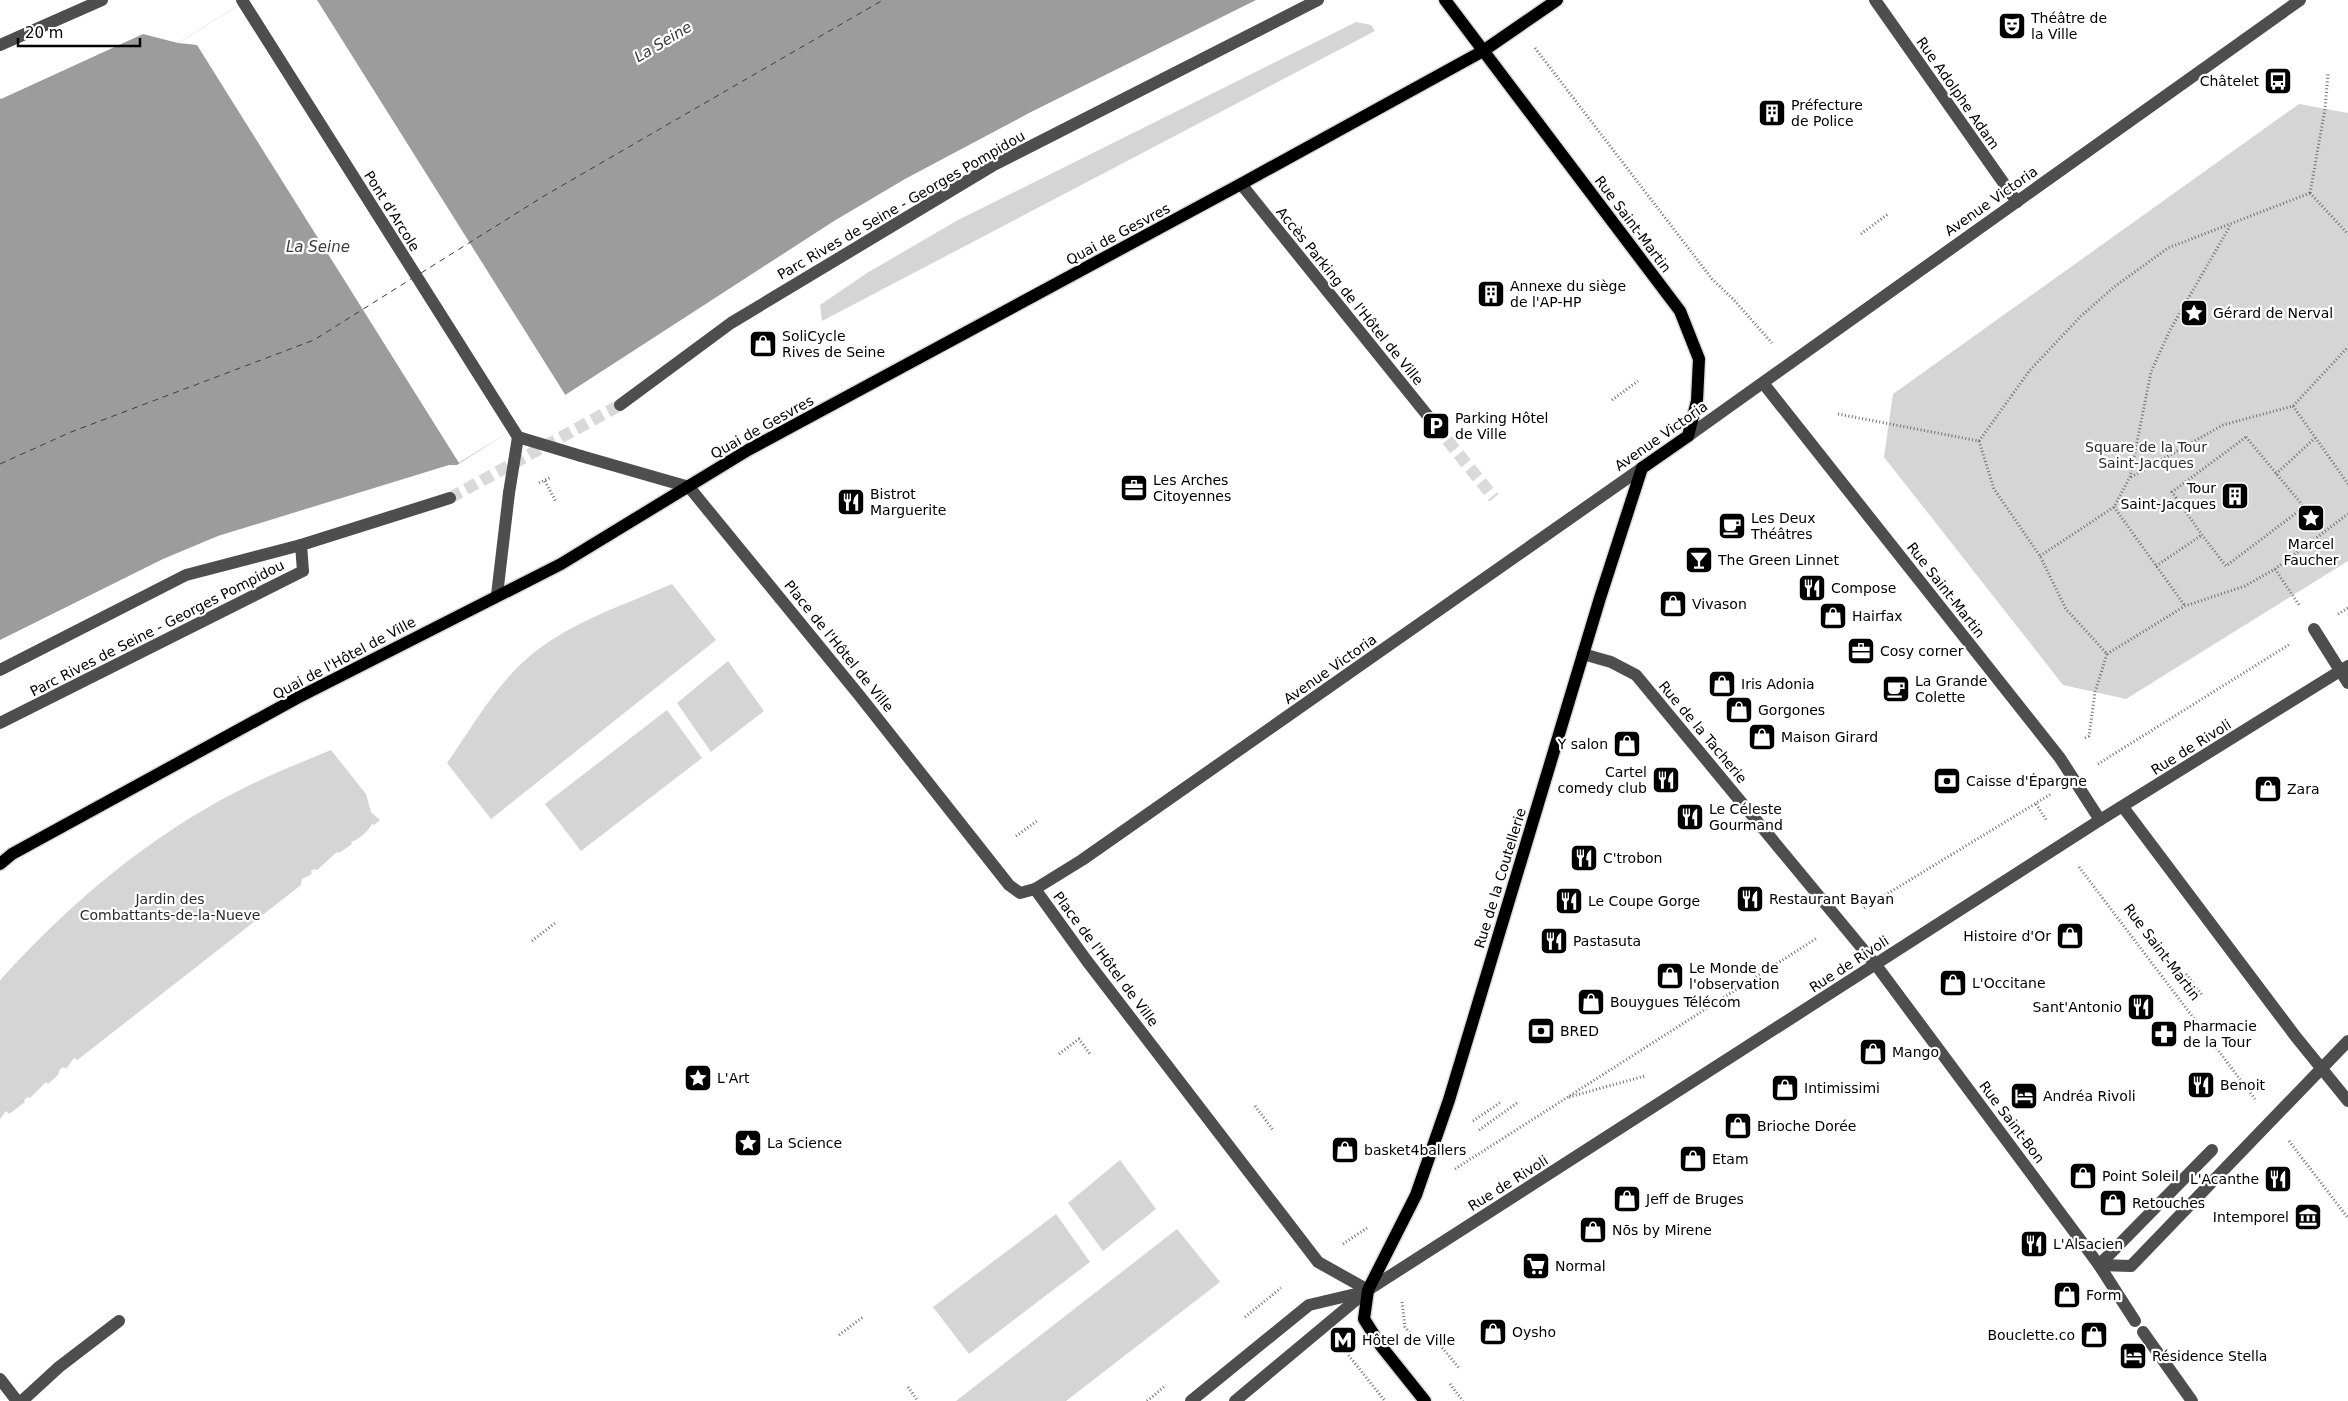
<svg xmlns="http://www.w3.org/2000/svg" width="2348" height="1401" font-family="'DejaVu Sans',sans-serif">
	<style>
		.green { fill: #d5d5d5 }
		.water { fill: #9c9c9c }
		.pier { fill: #fff }
		.lines { fill: none; stroke-linecap: round; stroke-linejoin: round }
		.ferry { stroke: #3d3d3d; stroke-width: 1; stroke-dasharray: 6 5; stroke-linecap: butt }
		.minor-tunnel { stroke: #d9d9d9; stroke-width: 12; stroke-dasharray: 12 6; stroke-linecap: butt }
		.major-casing { stroke: #dbdbdb; stroke-width: 15 }
		.path { stroke: #707070; stroke-width: 3; stroke-dasharray: 1 2.5; stroke-linecap: butt }
		.minor { stroke: #4e4e4e; stroke-width: 12 }
		.major { stroke: #000; stroke-width: 12 }
		.minor-bridge { stroke: #4e4e4e; stroke-width: 12 }
		.labels { text-anchor: middle; stroke-width: 4.5; stroke-linejoin: round; paint-order: stroke }
		.poi-label { font-size: 14px; fill: #000; stroke: #fff; text-anchor: start }
		.street-label { font-size: 14px; fill: #000; stroke: #fff }
		.park-label { font-size: 14px; fill: #2c2c2c; stroke: #fff }
		.water-label { font-size: 15px; font-style: italic; fill: #3d3d3d; stroke: #fff }
	</style>
	<rect width="100%" height="100%" fill="#fff"/>
	<g class="green">
		<path d="M1356 22 1371 25 1375 31 822 321 820 305 867 273 958 220Z"/>
		<path d="M2299 104 2348 113V561L2126 699 2063 685 1884 457 1893 394Z"/>
		<path d="M672 584 716 640 491 819 447 763C471 729 492 691 523 662 564 624 622 606 672 584Z"/>
		<path d="M728 661 764 711 711 752 677 703Z"/>
		<path d="M667 710 702 758 581 851 545 804Z"/>
		<path d="M331 750 366 794 371 812 380 820 374 825 372 824C367 832 361 838 351 842L352 844 339 853 337 852 317 870 314 869 311 871 312 874 302 879 301 885 80 1058 77 1060 74 1058 66 1069 64 1067 60 1069 58 1075 48 1084 46 1082 30 1098 28 1097 24 1100 25 1102 9 1114 6 1111 0 1119V981L2 978C70 903 149 836 240 790 269 775 300 763 331 750Z"/>
		<path d="M1120 1160 1156 1209 1103 1251 1068 1203Z"/>
		<path d="M1056 1214 1090 1262 969 1354 933 1307Z"/>
		<path d="M1177 1229 1220 1282 1066 1401H956Z"/>
	</g>
	<path class="water" d="M247 0H1256L1031 112 905 179 834 221 457 465H449L218 536 163 559 0 640V98L1 99 143 34 178 43Z"/>
	<path class="pier" d="M247 0H317L566 396 459 463 197 45 178 43Z"/>
	<g class="lines">
		<g class="ferry">
			<path d="M421 273 544 196 883 0"/>
			<path d="M0 464 71 432 314 340 411 279"/>
		</g>
		<g class="minor-tunnel">
			<path d="M1436 426 1494 498"/>
			<path d="M450 498 620 405"/>
		</g>
		<g class="major-casing">
			<g id="major">
				<path d="M0 864 12 854 297 698 561 564 748 450 1241 184 1483 51 1557 0"/>
				<path d="M1425 1401 1381 1346 1364 1319 1368 1290 1416 1195 1449 1100 1600 598 1642 468 1688 436 1697 401 1699 359 1680 311 1445 0"/>
			</g>
		</g>
		<g class="path">
			<path d="M1535 48 1712 279 1733 299 1772 343"/>
			<path d="M2310 193 2325 109 2328 73"/>
			<path d="M2310 193 2348 234"/>
			<path d="M1861 234 1888 214"/>
			<path d="M1612 400 1638 381"/>
			<path d="M2293 406 2348 484"/>
			<path d="M1838 414 1979 441"/>
			<path d="M2246 437 2304 507 2226 566 2202 535 2172 492Z"/>
			<path d="M1979 441 2030 370 2081 316 2114 287 2168 248 2310 193"/>
			<path d="M1979 441 1994 489 2040 556 2066 609 2107 654"/>
			<path d="M2276 474 2315 438"/>
			<path d="M2131 477 2223 425 2293 406 2348 347"/>
			<path d="M545 481 556 502"/>
			<path d="M539 483 551 477"/>
			<path d="M2114 507 2185 606"/>
			<path d="M2040 556 2114 507 2130 477 2151 372 2170 330 2230 226"/>
			<path d="M2156 566 2202 535"/>
			<path d="M2275 569 2299 605"/>
			<path d="M2338 614 2348 608"/>
			<path d="M2107 654 2185 606 2245 586 2275 569 2348 514"/>
			<path d="M2085 738 2089 736 2095 692 2107 654"/>
			<path d="M2098 764 2290 644"/>
			<path d="M2036 804 2047 821"/>
			<path d="M1016 836 1037 821"/>
			<path d="M2079 867 2255 1099"/>
			<path d="M1864 908 2051 794"/>
			<path d="M532 941 555 923"/>
			<path d="M2186 974 2203 996"/>
			<path d="M1059 1054 1079 1039 1090 1054"/>
			<path d="M1569 1097 1645 1076"/>
			<path d="M1255 1106 1273 1130"/>
			<path d="M1473 1121 1501 1102"/>
			<path d="M1479 1130 1517 1103"/>
			<path d="M2289 1141 2348 1218"/>
			<path d="M1455 1169 1817 938"/>
			<path d="M1343 1244 1367 1228"/>
			<path d="M1402 1302 1405 1327 1417 1341"/>
			<path d="M1245 1317 1281 1288"/>
			<path d="M839 1335 863 1317"/>
			<path d="M1440 1345 1459 1368"/>
			<path d="M1342 1347 1385 1401"/>
			<path d="M1450 1384 1463 1401"/>
			<path d="M908 1387 918 1401"/>
			<path d="M1147 1401 1166 1385"/>
		</g>
		<g class="minor">
			<path d="M242 0 518 437"/>
			<path d="M1875 0 2017 202"/>
			<path d="M0 45 102 0"/>
			<path d="M1241 184 1436 426"/>
			<path d="M1763 383 2060 758 2100 820"/>
			<path d="M620 405 731 323 992 166 1318 0"/>
			<path d="M1688 436 2300 0"/>
			<path d="M581 456 689 487 859 695 1009 885 1020 893 1035 889 1082 860 1642 468"/>
			<path d="M497 595 509 493"/>
			<path d="M2314 629 2348 683"/>
			<path d="M1583 654 1611 662 1636 675 1876 965 2099 1265 2135 1321"/>
			<path d="M0 670 186 575 301 545 450 498"/>
			<path d="M0 723 303 571 301 545"/>
			<path d="M2123 807 2296 1037 2348 1101"/>
			<path d="M1035 889 1087 961 1318 1262 1368 1290"/>
			<path d="M2099 1265 2131 1266 2348 1041"/>
			<path d="M2099 1265 2212 1150"/>
			<path d="M2143 1332 2192 1401"/>
			<path d="M0 1379 17 1401"/>
			<path d="M22 1401 59 1367 119 1321"/>
			<path d="M1191 1401 1309 1305 1364 1292"/>
			<path d="M1235 1401 1368 1290 2100 820 2348 666"/>
		</g>
		<use href="#major" class="major"/>
		<path class="minor-bridge" d="M509 493 518 437 581 456"/>
	</g>
	<defs>
		<g id="theatre-square" transform="scale(1.4375)"><rect x="-9" y="-9" width="18" height="18" rx="4" fill="#000" stroke="#fff"/><path d="M-5-5.5Q0-4 5-5.5V0Q5 5 0 6Q-5 5-5 0ZM-3.3-2.5H-1v1.5H-3.3ZM1-2.5H3.3v1.5H1ZM-2.8 1Q0 5.5 2.8 1Z" fill="#fff"/></g>
		<g id="bus-square" transform="scale(1.4375)"><rect x="-9" y="-9" width="18" height="18" rx="4" fill="#000" stroke="#fff"/><path d="M-5-6H5V4H4V6H2V4H-2V6H-4V4H-5ZM-3.5-4V0h7V-4ZM-3.5 1.2v1.5H-2V1.2ZM2 1.2v1.5H3.5V1.2Z" fill="#fff"/></g>
		<g id="building-square" transform="scale(1.4375)"><rect x="-9" y="-9" width="18" height="18" rx="4" fill="#000" stroke="#fff"/><path d="M-4-6H4V6H1V3H-1V6H-4ZM-2.5-4.3h1.7v1.8h-1.7ZM.8-4.3h1.7v1.8H.8ZM-2.5-1h1.7V.8h-1.7ZM.8-1h1.7V.8H.8Z" fill="#fff"/></g>
		<g id="sight-square" transform="scale(1.4375)"><rect x="-9" y="-9" width="18" height="18" rx="4" fill="#000" stroke="#fff"/><path d="M0-6L1.8-2.2L6-1.7L2.9 1.2L3.7 5.4L0 3.3L-3.7 5.4L-2.9 1.2L-6-1.7L-1.8-2.2Z" fill="#fff"/></g>
		<g id="shop-square" transform="scale(1.4375)"><rect x="-9" y="-9" width="18" height="18" rx="4" fill="#000" stroke="#fff"/><path d="M-5-2.5h2.3a2.7 3.5 0 0 1 5.4 0H5L5.5 6h-11ZM-1.5-2.5h3a1.5 2.3 0 0 0-3 0Z" fill="#fff"/></g>
		<g id="parking-square" transform="scale(1.4375)"><rect x="-9" y="-9" width="18" height="18" rx="4" fill="#000" stroke="#fff"/><path d="M-3.5-5.5H1a3.5 3.5 0 0 1 0 7H-1V5.5H-3.5ZM-1-3.4V-.6H.8a1.4 1.4 0 0 0 0-2.8Z" fill="#fff"/></g>
		<g id="office-square" transform="scale(1.4375)"><rect x="-9" y="-9" width="18" height="18" rx="4" fill="#000" stroke="#fff"/><path d="M-6-3h4V-5.5h4V-3h4V5H-6ZM-1-4.5V-3h2v-1.5ZM-6 0V1H6V0Z" fill="#fff"/></g>
		<g id="restaurant-square" transform="scale(1.4375)"><rect x="-9" y="-9" width="18" height="18" rx="4" fill="#000" stroke="#fff"/><path d="M-5-6h1v4h1v-4h1v4h1v-4h1v5L-1.5 .5V6h-2V.5L-5-1ZM5-6V6H3V1.5H1.5Q1.5-4 5-6Z" fill="#fff"/></g>
		<g id="cafe-square" transform="scale(1.4375)"><rect x="-9" y="-9" width="18" height="18" rx="4" fill="#000" stroke="#fff"/><path d="M-5.5-4.5H6V0H3Q3 3.5 0 3.5H-2.5Q-5.5 3.5-5.5 0ZM3-3.2v2h1.7v-2ZM-6 4.5H4V6H-6Z" fill="#fff"/></g>
		<g id="bar-square" transform="scale(1.4375)"><rect x="-9" y="-9" width="18" height="18" rx="4" fill="#000" stroke="#fff"/><path d="M-6-5H6L.8 .8V4.5H3.5V6h-7V4.5H-.8V.8Z" fill="#fff"/></g>
		<g id="bank-square" transform="scale(1.4375)"><rect x="-9" y="-9" width="18" height="18" rx="4" fill="#000" stroke="#fff"/><path d="M-6-4H6V4H-6ZM0-2.3a2.3 2.3 0 1 0 0 4.6a2.3 2.3 0 1 0 0-4.6Z" fill="#fff"/></g>
		<g id="pharmacy-square" transform="scale(1.4375)"><rect x="-9" y="-9" width="18" height="18" rx="4" fill="#000" stroke="#fff"/><path d="M-2-6h4v4h4v4h-4v4h-4v-4h-4v-4h4Z" fill="#fff"/></g>
		<g id="hotel-square" transform="scale(1.4375)"><rect x="-9" y="-9" width="18" height="18" rx="4" fill="#000" stroke="#fff"/><path d="M-6-4.5h1.5V1H6V5H4.5V3h-9V5H-6ZM-4 0a1.8 1.8 0 1 1 3.6 0ZM.5 0V-2.5h3Q6-2.5 6 0Z" fill="#fff"/></g>
		<g id="museum-square" transform="scale(1.4375)"><rect x="-9" y="-9" width="18" height="18" rx="4" fill="#000" stroke="#fff"/><path d="M0-6L6-3V-2H-6V-3ZM-5-1h2V3h-2ZM-1-1h2V3h-2ZM3-1h2V3H3ZM-6 4H6V6H-6Z" fill="#fff"/></g>
		<g id="supermarket-square" transform="scale(1.4375)"><rect x="-9" y="-9" width="18" height="18" rx="4" fill="#000" stroke="#fff"/><path d="M-6-5.5h2.5l.6 2H6L4.5 2H-2.5L-4.4-4H-6ZM-1.5 3.2a1.3 1.3 0 1 0 .1 0ZM3 3.2a1.3 1.3 0 1 0 .1 0Z" fill="#fff"/></g>
		<g id="metro-square" transform="scale(1.4375)"><rect x="-9" y="-9" width="18" height="18" rx="4" fill="#000" stroke="#fff"/><path d="M-5.5 5V-5H-3L0 0L3-5H5.5V5H3V-.5L0 4L-3-.5V5Z" fill="#fff"/></g>
	</defs>
	<g fill-rule="evenodd">
		<use href="#theatre-square" x="2012" y="26"/>
		<use href="#bus-square" x="2278" y="81"/>
		<use href="#building-square" x="1772" y="113"/>
		<use href="#building-square" x="1491" y="294"/>
		<use href="#sight-square" x="2194" y="313"/>
		<use href="#shop-square" x="763" y="344"/>
		<use href="#parking-square" x="1436" y="426"/>
		<use href="#office-square" x="1134" y="488"/>
		<use href="#building-square" x="2235" y="496"/>
		<use href="#restaurant-square" x="851" y="502"/>
		<use href="#sight-square" x="2311" y="518"/>
		<use href="#cafe-square" x="1732" y="526"/>
		<use href="#bar-square" x="1699" y="560"/>
		<use href="#restaurant-square" x="1812" y="588"/>
		<use href="#shop-square" x="1673" y="604"/>
		<use href="#shop-square" x="1833" y="616"/>
		<use href="#office-square" x="1861" y="651"/>
		<use href="#shop-square" x="1722" y="684"/>
		<use href="#cafe-square" x="1896" y="689"/>
		<use href="#shop-square" x="1739" y="710"/>
		<use href="#shop-square" x="1762" y="737"/>
		<use href="#shop-square" x="1627" y="744"/>
		<use href="#restaurant-square" x="1666" y="780"/>
		<use href="#bank-square" x="1947" y="781"/>
		<use href="#shop-square" x="2268" y="789"/>
		<use href="#restaurant-square" x="1690" y="817"/>
		<use href="#restaurant-square" x="1584" y="858"/>
		<use href="#restaurant-square" x="1750" y="899"/>
		<use href="#restaurant-square" x="1569" y="901"/>
		<use href="#shop-square" x="2070" y="936"/>
		<use href="#restaurant-square" x="1554" y="941"/>
		<use href="#shop-square" x="1670" y="976"/>
		<use href="#shop-square" x="1953" y="983"/>
		<use href="#shop-square" x="1591" y="1002"/>
		<use href="#restaurant-square" x="2141" y="1007"/>
		<use href="#bank-square" x="1541" y="1031"/>
		<use href="#pharmacy-square" x="2164" y="1034"/>
		<use href="#shop-square" x="1873" y="1052"/>
		<use href="#sight-square" x="698" y="1078"/>
		<use href="#restaurant-square" x="2201" y="1085"/>
		<use href="#shop-square" x="1785" y="1088"/>
		<use href="#hotel-square" x="2024" y="1096"/>
		<use href="#shop-square" x="1738" y="1126"/>
		<use href="#sight-square" x="748" y="1143"/>
		<use href="#shop-square" x="1345" y="1150"/>
		<use href="#shop-square" x="1693" y="1159"/>
		<use href="#shop-square" x="2083" y="1176"/>
		<use href="#restaurant-square" x="2278" y="1179"/>
		<use href="#shop-square" x="1627" y="1199"/>
		<use href="#shop-square" x="2113" y="1203"/>
		<use href="#museum-square" x="2308" y="1217"/>
		<use href="#shop-square" x="1593" y="1230"/>
		<use href="#restaurant-square" x="2034" y="1244"/>
		<use href="#supermarket-square" x="1536" y="1266"/>
		<use href="#shop-square" x="2067" y="1295"/>
		<use href="#shop-square" x="1493" y="1332"/>
		<use href="#shop-square" x="2094" y="1335"/>
		<use href="#metro-square" x="1343" y="1340"/>
		<use href="#hotel-square" x="2133" y="1356"/>
	</g>
	<g class="labels">
		<g class="poi-label">
			<text x="2031" y="23">Théâtre de<tspan x="2031" dy="16">la Ville</tspan></text>
			<text x="2259" y="86" text-anchor="end">Châtelet</text>
			<text x="1791" y="110">Préfecture<tspan x="1791" dy="16">de Police</tspan></text>
			<text x="1510" y="291">Annexe du siège<tspan x="1510" dy="16">de l'AP-HP</tspan></text>
			<text x="2213" y="318">Gérard de Nerval</text>
			<text x="782" y="341">SoliCycle<tspan x="782" dy="16">Rives de Seine</tspan></text>
			<text x="1455" y="423">Parking Hôtel<tspan x="1455" dy="16">de Ville</tspan></text>
			<text x="1153" y="485">Les Arches<tspan x="1153" dy="16">Citoyennes</tspan></text>
			<text x="2216" y="493" text-anchor="end">Tour<tspan x="2216" dy="16">Saint-Jacques</tspan></text>
			<text x="870" y="499">Bistrot<tspan x="870" dy="16">Marguerite</tspan></text>
			<text x="1751" y="523">Les Deux<tspan x="1751" dy="16">Théâtres</tspan></text>
			<text x="2311" y="549" text-anchor="middle">Marcel<tspan x="2311" dy="16">Faucher</tspan></text>
			<text x="1718" y="565">The Green Linnet</text>
			<text x="1831" y="593">Compose</text>
			<text x="1692" y="609">Vivason</text>
			<text x="1852" y="621">Hairfax</text>
			<text x="1880" y="656">Cosy corner</text>
			<text x="1915" y="686">La Grande<tspan x="1915" dy="16">Colette</tspan></text>
			<text x="1741" y="689">Iris Adonia</text>
			<text x="1758" y="715">Gorgones</text>
			<text x="1781" y="742">Maison Girard</text>
			<text x="1608" y="749" text-anchor="end">Y salon</text>
			<text x="1647" y="777" text-anchor="end">Cartel<tspan x="1647" dy="16">comedy club</tspan></text>
			<text x="1966" y="786">Caisse d'Épargne</text>
			<text x="2287" y="794">Zara</text>
			<text x="1709" y="814">Le Céleste<tspan x="1709" dy="16">Gourmand</tspan></text>
			<text x="1603" y="863">C'trobon</text>
			<text x="1769" y="904">Restaurant Bayan</text>
			<text x="1588" y="906">Le Coupe Gorge</text>
			<text x="2051" y="941" text-anchor="end">Histoire d'Or</text>
			<text x="1573" y="946">Pastasuta</text>
			<text x="1689" y="973">Le Monde de<tspan x="1689" dy="16">l'observation</tspan></text>
			<text x="1972" y="988">L'Occitane</text>
			<text x="1610" y="1007">Bouygues Télécom</text>
			<text x="2122" y="1012" text-anchor="end">Sant'Antonio</text>
			<text x="2183" y="1031">Pharmacie<tspan x="2183" dy="16">de la Tour</tspan></text>
			<text x="1560" y="1036">BRED</text>
			<text x="1892" y="1057">Mango</text>
			<text x="717" y="1083">L'Art</text>
			<text x="2220" y="1090">Benoit</text>
			<text x="1804" y="1093">Intimissimi</text>
			<text x="2043" y="1101">Andréa Rivoli</text>
			<text x="1757" y="1131">Brioche Dorée</text>
			<text x="767" y="1148">La Science</text>
			<text x="1364" y="1155">basket4ballers</text>
			<text x="1712" y="1164">Etam</text>
			<text x="2102" y="1181">Point Soleil</text>
			<text x="2259" y="1184" text-anchor="end">L'Acanthe</text>
			<text x="1646" y="1204">Jeff de Bruges</text>
			<text x="2132" y="1208">Retouches</text>
			<text x="2289" y="1222" text-anchor="end">Intemporel</text>
			<text x="1612" y="1235">Nōs by Mirene</text>
			<text x="2053" y="1249">L'Alsacien</text>
			<text x="1555" y="1271">Normal</text>
			<text x="2086" y="1300">Form</text>
			<text x="1512" y="1337">Oysho</text>
			<text x="2075" y="1340" text-anchor="end">Bouclette.co</text>
			<text x="1362" y="1345">Hôtel de Ville</text>
			<text x="2152" y="1361">Résidence Stella</text>
		</g>
		<g class="street-label">
			<text transform="translate(1958 93) rotate(55)" y="5">Rue Adolphe Adam</text>
			<text transform="translate(1991 201) rotate(-35)" y="5">Avenue Victoria</text>
			<text transform="translate(901 205) rotate(-30)" y="5">Parc Rives de Seine - Georges Pompidou</text>
			<text transform="translate(392 211) rotate(58)" y="5">Pont d'Arcole</text>
			<text transform="translate(1633 224) rotate(53)" y="5">Rue Saint-Martin</text>
			<text transform="translate(1118 234) rotate(-28)" y="5">Quai de Gesvres</text>
			<text transform="translate(1350 296) rotate(51)" y="5">Accès Parking de l'Hôtel de Ville</text>
			<text transform="translate(762 427) rotate(-29)" y="5">Quai de Gesvres</text>
			<text transform="translate(1661 436) rotate(-35)" y="5">Avenue Victoria</text>
			<text transform="translate(1946 590) rotate(52)" y="5">Rue Saint-Martin</text>
			<text transform="translate(157 628) rotate(-27)" y="5">Parc Rives de Seine - Georges Pompidou</text>
			<text transform="translate(839 646) rotate(51)" y="5">Place de l'Hôtel de Ville</text>
			<text transform="translate(344 658) rotate(-28)" y="5">Quai de l'Hôtel de Ville</text>
			<text transform="translate(1330 669) rotate(-35)" y="5">Avenue Victoria</text>
			<text transform="translate(1703 732) rotate(50)" y="5">Rue de la Tacherie</text>
			<text transform="translate(2191 747) rotate(-32)" y="5">Rue de Rivoli</text>
			<text transform="translate(1500 878) rotate(-73)" y="5">Rue de la Coutellerie</text>
			<text transform="translate(2162 952) rotate(53)" y="5">Rue Saint-Martin</text>
			<text transform="translate(1106 959) rotate(53)" y="5">Place de l'Hôtel de Ville</text>
			<text transform="translate(1849 964) rotate(-33)" y="5">Rue de Rivoli</text>
			<text transform="translate(2012 1122) rotate(53)" y="5">Rue Saint-Bon</text>
			<text transform="translate(1508 1183) rotate(-32)" y="5">Rue de Rivoli</text>
		</g>
		<g class="park-label">
			<text x="2146" y="452">Square de la Tour<tspan x="2146" dy="16">Saint-Jacques</tspan></text>
			<text x="170" y="904">Jardin des<tspan x="170" dy="16">Combattants-de-la-Nueve</tspan></text>
		</g>
		<g class="water-label">
			<text transform="translate(663 42) rotate(-31)" y="5">La Seine</text>
			<text x="318" y="252">La Seine</text>
		</g>
	</g>
	<path d="M18 38v8h122v-8" fill="none" stroke="#000000" stroke-width="2.5"/>
	<text x="25" y="38" font-size="15" fill="#000000" stroke="#ffffff" stroke-width="4" paint-order="stroke">20 m</text>
</svg>
